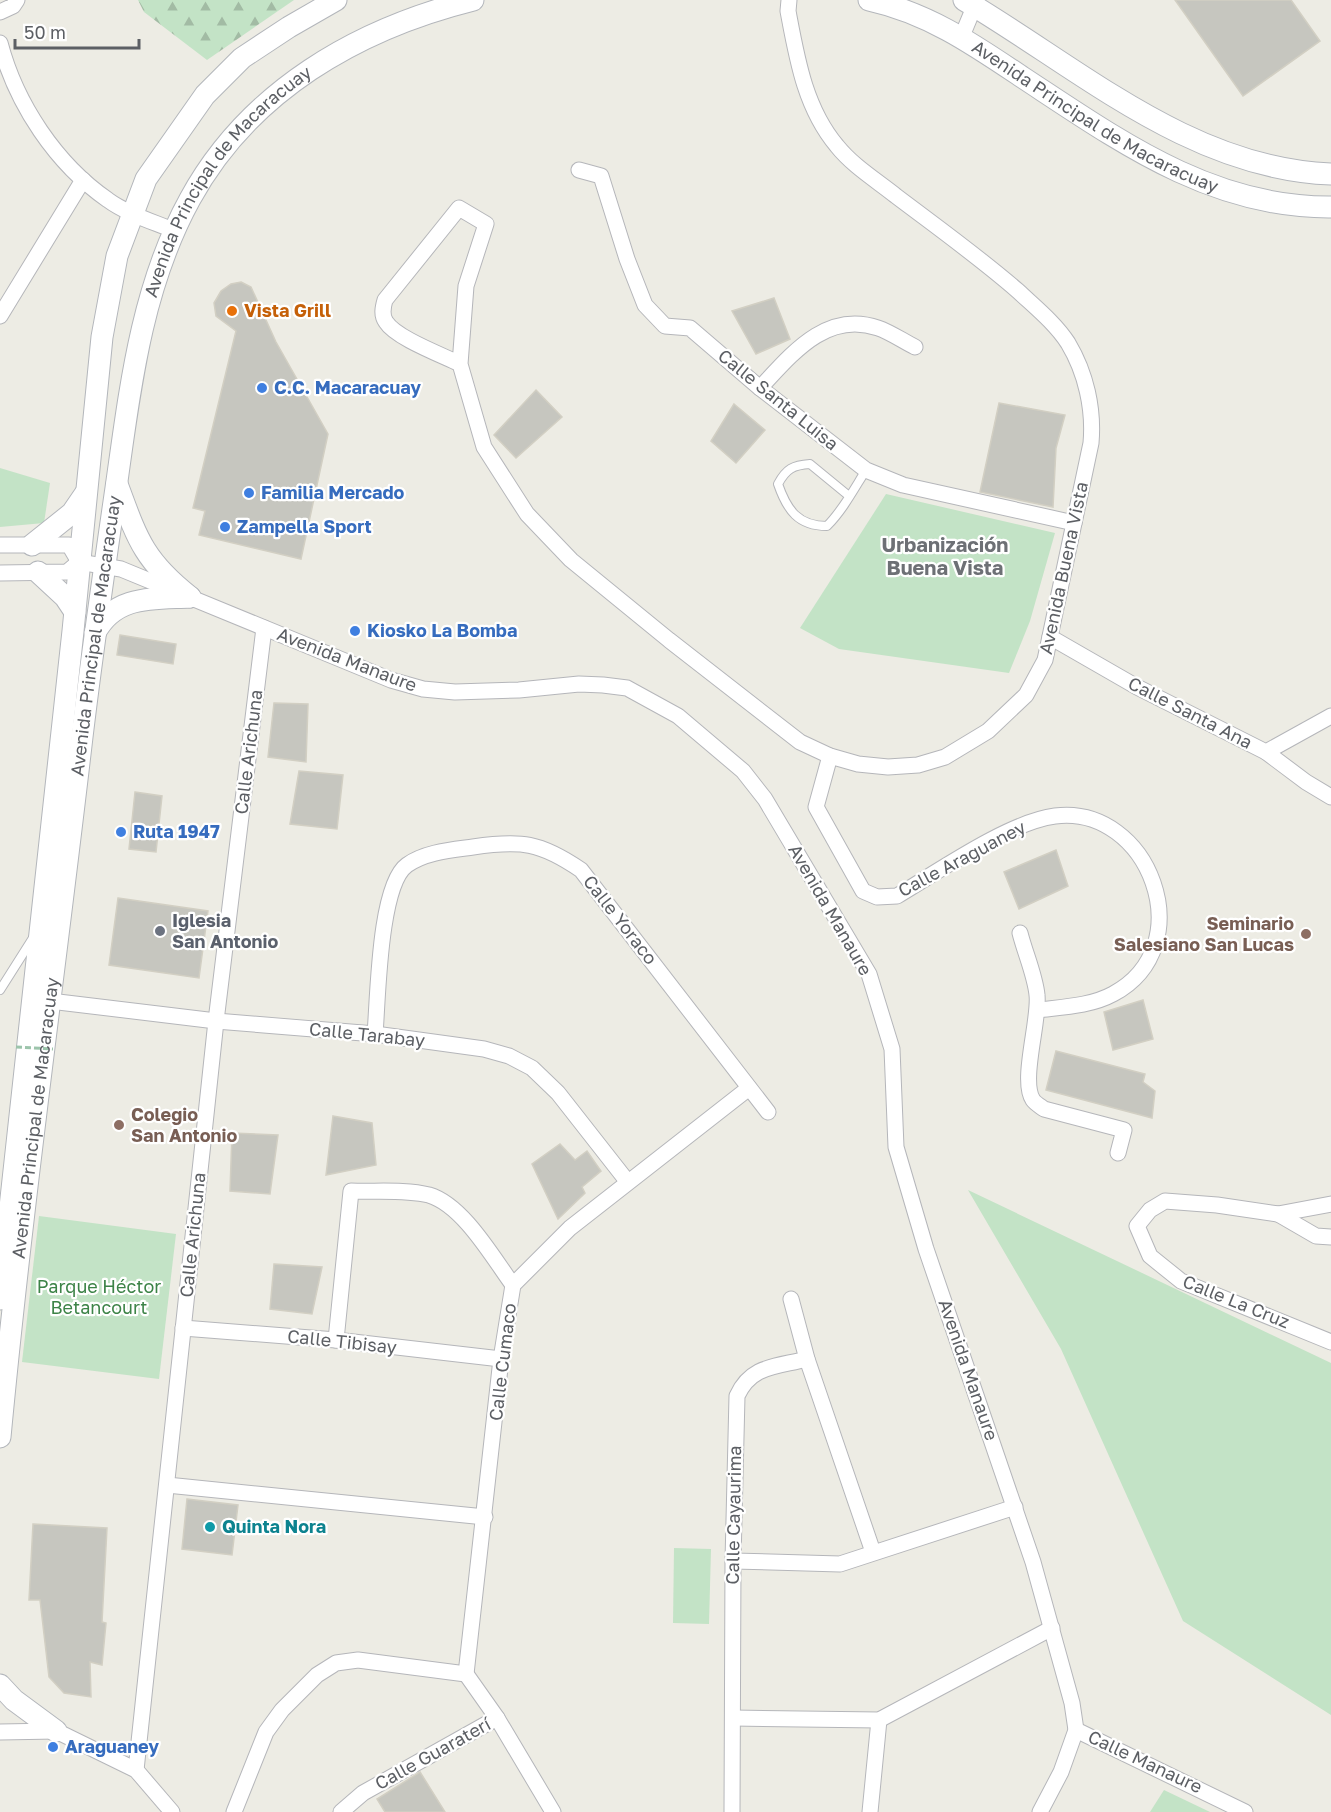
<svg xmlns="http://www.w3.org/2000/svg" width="1331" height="1812" font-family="'Golos Text',sans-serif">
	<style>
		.forest { fill: url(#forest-firs) }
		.park { fill: #c3e3c6 }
		.building { fill: #c6c6bf; stroke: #d2cfc3; stroke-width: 1.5 }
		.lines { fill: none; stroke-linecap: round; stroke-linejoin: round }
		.lane-casing { stroke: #b5b6ba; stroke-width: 10 }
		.street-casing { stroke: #b5b6ba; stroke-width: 17 }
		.secondary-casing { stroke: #b3b6bb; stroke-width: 23 }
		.lane { stroke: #fff; stroke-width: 8 }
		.street { stroke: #fff; stroke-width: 15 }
		.secondary { stroke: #fff; stroke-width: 21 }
		.path-bridge { stroke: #9cc4ab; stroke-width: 3; stroke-dasharray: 6 3; stroke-linecap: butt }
		.food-dot { fill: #e8710a; stroke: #fff; stroke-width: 2 }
		.shop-dot { fill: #3f7fe0; stroke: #fff; stroke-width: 2 }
		.worship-dot { fill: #6b7280; stroke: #fff; stroke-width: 2 }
		.education-dot { fill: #8d6e63; stroke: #fff; stroke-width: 2 }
		.culture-dot { fill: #0f9aa8; stroke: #fff; stroke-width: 2 }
		.labels { text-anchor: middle; stroke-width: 4.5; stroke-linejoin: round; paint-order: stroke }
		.street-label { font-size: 18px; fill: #5c5f64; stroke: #fff }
		.food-label { font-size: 18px; font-weight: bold; fill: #c56008; stroke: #fff; text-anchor: start }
		.shop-label { font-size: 18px; font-weight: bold; fill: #366cbe; stroke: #fff; text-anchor: start }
		.worship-label { font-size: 18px; font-weight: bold; fill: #5b616d; stroke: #fff; text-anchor: start }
		.education-label { font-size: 18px; font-weight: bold; fill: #785e54; stroke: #fff; text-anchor: end }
		.park-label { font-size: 18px; fill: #3c8347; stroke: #fff }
		.culture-label { font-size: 18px; font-weight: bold; fill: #0d838f; stroke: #fff; text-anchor: start }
		.neighbourhood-label { font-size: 20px; font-weight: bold; fill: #6d7075; stroke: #fff }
	</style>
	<defs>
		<pattern id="forest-firs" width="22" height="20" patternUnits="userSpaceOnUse" patternTransform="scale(1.5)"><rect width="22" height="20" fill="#c3e3c6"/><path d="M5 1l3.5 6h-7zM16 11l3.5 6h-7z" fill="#a2bba4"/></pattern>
	</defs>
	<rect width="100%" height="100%" fill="#edece4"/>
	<path class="forest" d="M138 0H294L207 60 144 12Z"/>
	<g class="park">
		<path d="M0 468 50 483 44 523 0 527Z"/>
		<path d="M886 494 1055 533 1030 621 1009 673 839 649 800 628Z"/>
		<path d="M968 1190 1331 1363V1715L1183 1621 1061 1349Z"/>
		<path d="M39 1216 176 1234 159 1379 22 1362Z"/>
		<path d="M674 1548 711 1549 709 1624 673 1623Z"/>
		<path d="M1164 1790 1210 1812H1150Z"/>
	</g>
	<g class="building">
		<path d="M1175 0H1291L1320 41 1243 96Z"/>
		<path d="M241 282 251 287 276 342 328 434 301 559 199 535 205 511 193 508 236 331 216 316 214 303 221 291 231 284Z"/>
		<path d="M774 298 790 339 756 354 732 311Z"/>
		<path d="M536 390 562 417 516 458 494 435Z"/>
		<path d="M999 403 1065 415 1056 448 1053 507 980 492Z"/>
		<path d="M734 404 765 430 736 463 711 441Z"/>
		<path d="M120 635 176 644 173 664 117 655Z"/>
		<path d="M274 703 308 704 306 762 268 757Z"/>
		<path d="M299 771 343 775 337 829 290 824Z"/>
		<path d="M135 792 162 796 156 852 129 849Z"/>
		<path d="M1056 850 1068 886 1019 909 1004 872Z"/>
		<path d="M118 898 208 911 199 978 109 965Z"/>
		<path d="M1143 1000 1153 1039 1113 1050 1104 1012Z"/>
		<path d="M1056 1051 1145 1074 1143 1082 1155 1091 1152 1118 1046 1090Z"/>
		<path d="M333 1116 372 1123 376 1165 326 1175Z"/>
		<path d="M232 1133 278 1135 270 1194 230 1191Z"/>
		<path d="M560 1144 575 1160 587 1151 601 1171 582 1187 585 1193 558 1219 532 1164Z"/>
		<path d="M274 1264 322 1267 312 1314 270 1309Z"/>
		<path d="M187 1499 238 1505 232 1555 182 1549Z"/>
		<path d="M33 1524 107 1528 102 1622 106 1623 102 1665 90 1662 91 1697 64 1693 49 1677 40 1600H29Z"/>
		<path d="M420 1772 445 1812H385L377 1799Z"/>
	</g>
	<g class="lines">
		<g class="lane-casing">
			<g id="lane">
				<path d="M849 496 810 464C793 465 786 469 778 484 787 510 798 526 827 526 843 510 854 489 866 470"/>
				<path d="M0 990 33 938"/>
			</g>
		</g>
		<g class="street-casing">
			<g id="street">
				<path d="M0 12 13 6 17 0"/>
				<path d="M962 36 977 0"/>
				<path d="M0 43C16 104 56 164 108 200 127 214 154 222 175 231"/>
				<path d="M579 170 601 176 627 259 645 305 665 326 690 328 760 388 866 470 903 485 1074 523"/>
				<path d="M0 316 83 180"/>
				<path d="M460 364C442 355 396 338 386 322 381 315 383 307 385 300L459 208 486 224 466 286 460 364 484 447 527 514 571 560 669 640 800 742 830 756 858 764 888 767 918 765 945 757 988 731 1026 695 1045 660 1091 443C1094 409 1086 373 1068 343 1055 323 1035 307 1018 291 979 257 937 227 896 196 876 180 853 166 837 146 805 108 797 59 788 11L789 0"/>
				<path d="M760 388C791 355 826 310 878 328 890 332 903 341 915 347"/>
				<path d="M0 545H69L79 562"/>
				<path d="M79 562 121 569 391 680 423 689 455 692 519 690 579 684 603 685 627 688 678 716 743 771 765 799 869 974 892 1049 896 1147 926 1249 1033 1562 1072 1703 1076 1730 1061 1772 1040 1812"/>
				<path d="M0 573 67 572 79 562"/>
				<path d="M1050 637 1137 687 1266 752 1331 716"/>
				<path d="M1266 752 1306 782 1331 797"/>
				<path d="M830 756 816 807 863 891 877 897 897 896C939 871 1009 822 1055 816 1149 804 1203 946 1113 994 1091 1006 1063 1007 1038 1010"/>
				<path d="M1020 933C1025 953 1035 975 1037 995 1040 1019 1020 1081 1033 1100 1035 1103 1040 1106 1044 1109L1124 1130 1118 1153"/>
				<path d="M50 1001 216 1021 375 1034 484 1049 509 1056 532 1068 558 1093 627 1181"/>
				<path d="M375 1034C378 999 379 885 407 865 425 852 451 850 473 847 521 840 540 842 581 870L768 1112"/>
				<path d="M1331 1204 1278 1214 1217 1205 1165 1201 1150 1210 1137 1226 1150 1256 1181 1281 1331 1342"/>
				<path d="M1278 1214 1316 1236 1331 1237"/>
				<path d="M791 1299 807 1359 873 1552"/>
				<path d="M183 1328 336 1340 501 1359"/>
				<path d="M336 1340 351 1191C375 1192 405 1189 429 1195 463 1205 493 1258 513 1285"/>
				<path d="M167 1485 485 1517"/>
				<path d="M733 1561 840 1564 1015 1507"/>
				<path d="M466 1674 501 1359 513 1285 570 1228 749 1088"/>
				<path d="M466 1674 497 1718 553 1812"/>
				<path d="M733 1718 879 1720 1052 1628"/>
				<path d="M48 1727 136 1770 172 1812"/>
				<path d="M1076 1730 1245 1812"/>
				<path d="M0 1732 56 1731"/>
				<path d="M136 1770 216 1021 264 628"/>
				<path d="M234 1812 266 1732 282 1710 317 1675 336 1663 358 1660 466 1674"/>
				<path d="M341 1812 363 1793 497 1718"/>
				<path d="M732 1812 733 1561 737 1396C751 1365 776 1367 807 1359"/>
				<path d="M870 1812 879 1720"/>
			</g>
		</g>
		<g class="secondary-casing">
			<g id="secondary">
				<path id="s1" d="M869 0C928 13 973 44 1022 77 1118 140 1211 208 1331 207"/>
				<path d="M964 0C1079 68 1191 169 1331 174"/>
				<path d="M117 484C137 538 143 560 190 597"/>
				<path d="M32 545 72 513 85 494"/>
				<path d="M38 572 65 597 75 612"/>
				<path d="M95 633C115 595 152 599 190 597"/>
				<path d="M0 1299 73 631 102 337 117 256 146 179 205 95 242 58 289 27 336 0"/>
				<path id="s2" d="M0 1437C22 1203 55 970 82 737 92 653 104 571 116 488 130 389 141 288 190 199 249 91 357 29 473 0"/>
				<path d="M0 1685 14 1700 56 1731"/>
			</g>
		</g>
		<use href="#lane" class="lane"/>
		<use href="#street" class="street"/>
		<use href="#secondary" class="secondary"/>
		<path class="path-bridge" d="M16 1047 53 1049"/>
	</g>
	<circle class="food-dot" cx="232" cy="311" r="6"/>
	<g class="shop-dot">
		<circle cx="262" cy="388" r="6"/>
		<circle cx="249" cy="493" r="6"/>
		<circle cx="225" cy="527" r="6"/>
		<circle cx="355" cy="631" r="6"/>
		<circle cx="121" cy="832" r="6"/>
		<circle cx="53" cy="1747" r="6"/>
	</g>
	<circle class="worship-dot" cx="160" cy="931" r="6"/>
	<g class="education-dot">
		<circle cx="1306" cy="934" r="6"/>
		<circle cx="119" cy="1125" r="6"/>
	</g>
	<circle class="culture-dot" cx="210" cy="1527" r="6"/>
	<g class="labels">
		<g class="street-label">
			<text dy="6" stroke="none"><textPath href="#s1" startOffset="256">Avenida Principal de Macaracuay</textPath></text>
			<text dy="6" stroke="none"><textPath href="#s2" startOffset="1292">Avenida Principal de Macaracuay</textPath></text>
			<text transform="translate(778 400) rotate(39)" y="6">Calle Santa Luisa</text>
			<text transform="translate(1064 568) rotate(-78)" y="6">Avenida Buena Vista</text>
			<text dy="6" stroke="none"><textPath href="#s2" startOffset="807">Avenida Principal de Macaracuay</textPath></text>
			<text transform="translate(347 660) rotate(21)" y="6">Avenida Manaure</text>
			<text transform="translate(1190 713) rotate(27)" y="6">Calle Santa Ana</text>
			<text transform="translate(249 752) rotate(-83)" y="6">Calle Arichuna</text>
			<text transform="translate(962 859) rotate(-28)" y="6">Calle Araguaney</text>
			<text transform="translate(830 910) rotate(60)" y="6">Avenida Manaure</text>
			<text transform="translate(620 920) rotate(52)" y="6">Calle Yoraco</text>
			<text transform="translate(367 1035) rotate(6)" y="6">Calle Tarabay</text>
			<text dy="6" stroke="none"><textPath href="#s2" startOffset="321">Avenida Principal de Macaracuay</textPath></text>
			<text transform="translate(193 1235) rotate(-84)" y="6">Calle Arichuna</text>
			<text transform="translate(1236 1302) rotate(22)" y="6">Calle La Cruz</text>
			<text transform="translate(342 1342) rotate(6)" y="6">Calle Tibisay</text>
			<text transform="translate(503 1362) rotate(-83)" y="6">Calle Cumaco</text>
			<text transform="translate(968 1370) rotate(71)" y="6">Avenida Manaure</text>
			<text transform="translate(734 1515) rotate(-89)" y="6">Calle Cayaurima</text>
			<text transform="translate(433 1754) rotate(-29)" y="6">Calle Guaraterí</text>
			<text transform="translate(1145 1762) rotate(25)" y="6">Calle Manaure</text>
		</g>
		<g class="food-label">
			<text x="244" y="317">Vista Grill</text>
		</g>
		<g class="shop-label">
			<text x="274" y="394">C.C. Macaracuay</text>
			<text x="261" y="499">Familia Mercado</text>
			<text x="237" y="533">Zampella Sport</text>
			<text x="367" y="637">Kiosko La Bomba</text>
			<text x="133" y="838">Ruta 1947</text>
			<text x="65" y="1753">Araguaney</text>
		</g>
		<g class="worship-label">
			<text x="172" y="927">Iglesia<tspan x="172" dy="21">San Antonio</tspan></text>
		</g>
		<g class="education-label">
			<text x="1294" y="930">Seminario<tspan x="1294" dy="21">Salesiano San Lucas</tspan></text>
			<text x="131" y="1121" text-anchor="start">Colegio<tspan x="131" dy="21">San Antonio</tspan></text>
		</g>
		<g class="park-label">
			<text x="99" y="1293">Parque Héctor<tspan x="99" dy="21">Betancourt</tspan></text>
		</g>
		<g class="culture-label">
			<text x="222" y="1533">Quinta Nora</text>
		</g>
		<g class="neighbourhood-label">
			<text x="945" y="552">Urbanización<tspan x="945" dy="23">Buena Vista</tspan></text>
		</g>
	</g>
	<path d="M15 39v9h124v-9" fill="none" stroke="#5c5f64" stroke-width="3"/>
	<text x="24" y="39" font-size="18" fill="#5c5f64" stroke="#ffffff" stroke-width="4.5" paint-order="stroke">50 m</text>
</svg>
